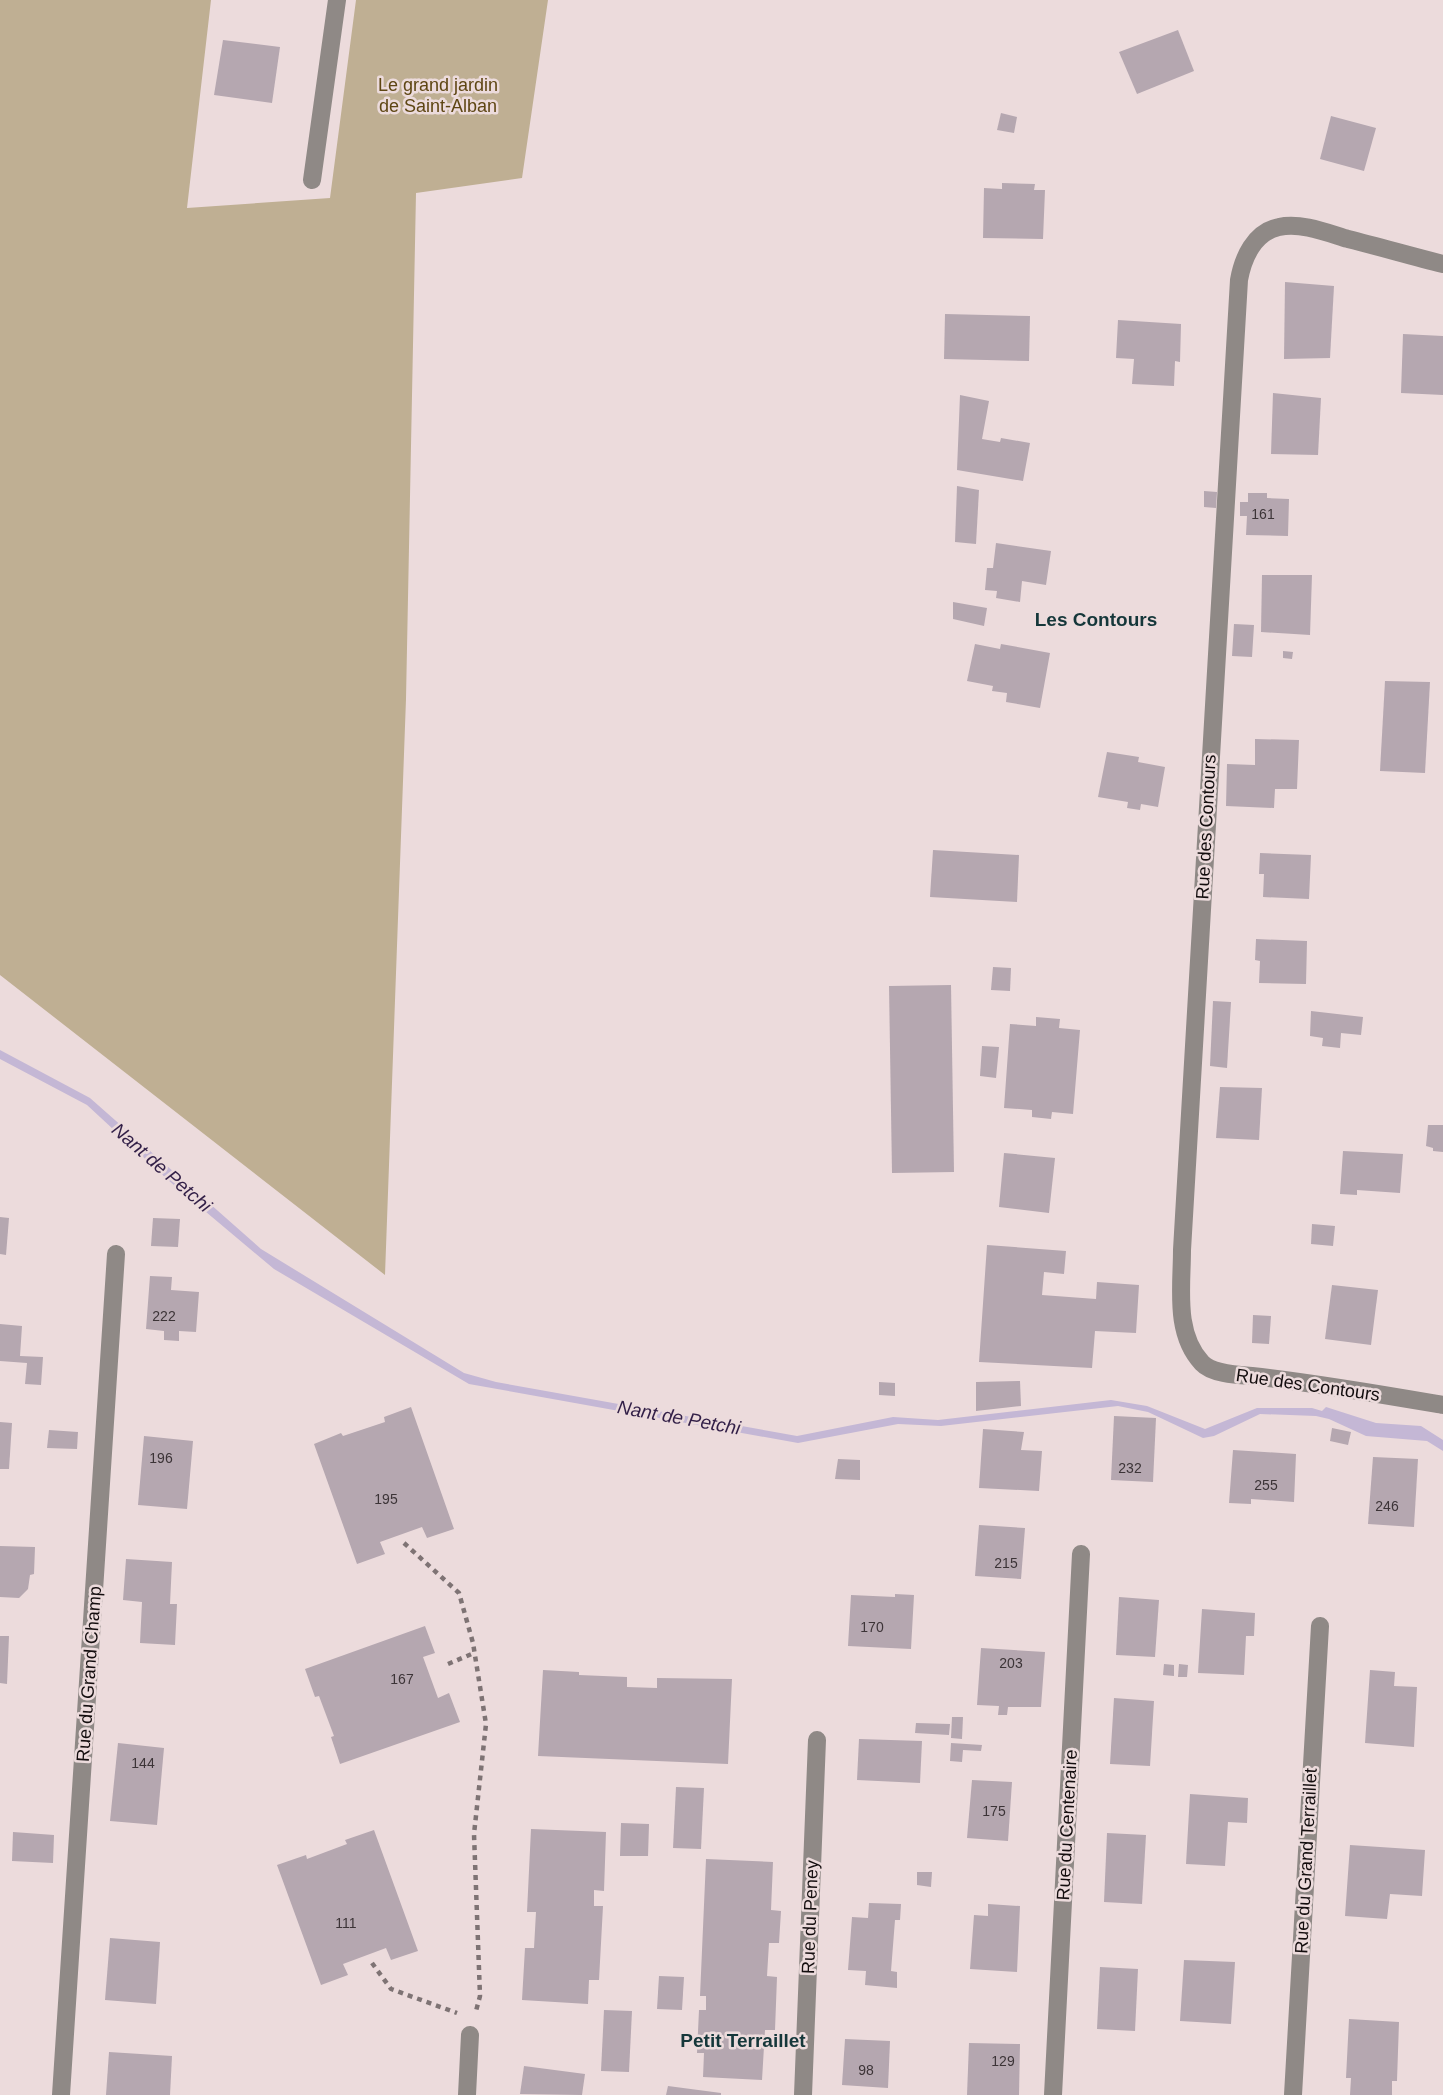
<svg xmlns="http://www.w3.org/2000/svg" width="1443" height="2095" font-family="Arial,sans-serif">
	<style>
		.green { fill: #bfaf93 }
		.water { fill: #c4b7d5 }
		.building { fill: #b5a7b0 }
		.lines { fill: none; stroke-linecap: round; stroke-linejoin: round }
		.path { stroke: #7e7374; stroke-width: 4.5; stroke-dasharray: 5 5; stroke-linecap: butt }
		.street { stroke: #8f8986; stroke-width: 18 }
		.labels { text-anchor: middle; stroke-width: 5; stroke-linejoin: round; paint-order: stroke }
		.number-label { font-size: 14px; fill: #3c3437 }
		.park-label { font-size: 18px; fill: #5e4613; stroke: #ecdbdc }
		.street-label { font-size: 18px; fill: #140e0f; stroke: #ecdbdc }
		.neighbourhood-label { font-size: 19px; font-weight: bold; fill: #15373a; stroke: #ecdbdc }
		.water-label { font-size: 19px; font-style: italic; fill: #321f47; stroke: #ecdbdc }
	</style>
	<rect width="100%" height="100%" fill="#ecdbdc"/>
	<path class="green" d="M0 0H211L187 208 330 198 356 0H548L522 178 416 193 406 699 385 1275 0 975Z"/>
	<path class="water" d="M0 1050 90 1098 261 1249 464 1373 496 1382 797 1436 893 1417 938 1420 1111 1400 1147 1406 1205 1429 1257 1408H1312L1322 1411 1326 1407 1376 1423 1421 1426 1443 1440V1451L1427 1441 1366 1436 1329 1419 1316 1416 1260 1414 1214 1436 1203 1438 1148 1412 1118 1406 941 1426 898 1424 798 1443 469 1384 274 1269 168 1180 87 1105 0 1059Z"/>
	<g class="building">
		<path d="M1178 30 1194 71 1137 94 1119 52Z"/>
		<path d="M223 40 280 47 272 103 214 95Z"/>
		<path d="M1001 113 1017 117 1014 133 997 130Z"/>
		<path d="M1331 116 1376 128 1364 171 1320 159Z"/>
		<path d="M1002 183 1035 184 1034 190H1045L1043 239 983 238 984 188 1002 189Z"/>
		<path d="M1285 282 1334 286 1330 358 1284 359Z"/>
		<path d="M945 314 1030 316 1029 361 944 359Z"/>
		<path d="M1118 320 1181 324 1180 362 1175 361 1174 386 1132 384 1134 359 1116 358Z"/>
		<path d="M1403 334 1443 336V395L1401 393Z"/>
		<path d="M1273 393 1321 398 1318 455 1271 454Z"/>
		<path d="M960 395 989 401 982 439 1000 442 1001 438 1030 443 1023 481 957 470Z"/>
		<path d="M957 486 979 490 976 544 955 542Z"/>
		<path d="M1204 491 1217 492 1216 508 1204 507Z"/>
		<path d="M1248 493H1267V498L1289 499 1288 536 1246 535 1247 516H1240V502H1248Z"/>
		<path d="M996 543 1051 551 1046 585 1022 581 1020 602 996 598 997 591 985 590 987 568H993Z"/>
		<path d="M1262 575H1312L1310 635 1261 632Z"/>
		<path d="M953 602 987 608 984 626 953 619Z"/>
		<path d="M1234 624 1254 625 1252 657 1232 656Z"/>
		<path d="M975 644 1000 649 1001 644 1050 653 1040 708 1006 702 1007 693 992 691 993 686 967 681Z"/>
		<path d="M1283 651 1293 652 1292 659 1283 658Z"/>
		<path d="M1385 681 1430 682 1425 773 1380 771Z"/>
		<path d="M1255 739 1299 740 1297 789H1275L1274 808 1226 806 1227 764 1255 765Z"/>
		<path d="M1107 752 1139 757 1138 762 1165 767 1158 807 1141 804 1140 810 1127 808 1128 802 1098 797Z"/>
		<path d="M933 850 1019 855 1017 902 930 897Z"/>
		<path d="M1260 853 1311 855 1309 899 1263 897 1264 874H1259Z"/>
		<path d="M1256 939 1307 941 1306 984 1259 983 1260 961 1255 960Z"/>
		<path d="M993 967 1011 968 1010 991 991 990Z"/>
		<path d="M951 985 954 1172 892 1173 889 986Z"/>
		<path d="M1213 1001 1231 1002 1227 1068 1210 1066Z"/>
		<path d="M1311 1011 1363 1017 1361 1035 1341 1033 1340 1048 1322 1046 1323 1038 1310 1036Z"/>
		<path d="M1036 1017 1060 1019 1059 1028 1080 1030 1073 1114 1052 1112 1051 1119 1032 1117V1110L1004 1108 1010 1024 1036 1026Z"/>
		<path d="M982 1046 999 1047 996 1078 980 1076Z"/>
		<path d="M1220 1087 1262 1088 1259 1140 1216 1138Z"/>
		<path d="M1428 1125H1443V1152L1433 1151V1148L1426 1146Z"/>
		<path d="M1343 1151 1403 1154 1400 1193 1357 1190V1195L1340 1194Z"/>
		<path d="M1004 1153 1055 1158 1049 1213 999 1207Z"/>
		<path d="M0 1217 9 1218 6 1255 0 1254Z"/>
		<path d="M153 1218 180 1219 178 1247 151 1246Z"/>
		<path d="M1312 1224 1335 1226 1333 1246 1311 1244Z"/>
		<path d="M987 1245 1066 1251 1064 1274 1044 1272 1042 1295 1096 1299 1097 1282 1139 1285 1136 1333 1095 1331 1092 1368 979 1362Z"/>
		<path d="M150 1276 172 1277 171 1290 199 1292 196 1332 179 1331V1341L164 1340V1331L146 1329Z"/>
		<path d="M1332 1285 1378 1290 1371 1345 1325 1339Z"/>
		<path d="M1253 1315 1271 1316 1269 1344 1252 1343Z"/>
		<path d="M0 1324 22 1326 20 1356 43 1357 41 1385 25 1384 27 1363 0 1361Z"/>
		<path d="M1020 1381 1021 1406 976 1411V1382Z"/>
		<path d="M879 1382 895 1383V1396L879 1395Z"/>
		<path d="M411 1407 454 1529 427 1538 422 1527 380 1542 385 1554 357 1564 314 1444 341 1433 343 1436 385 1422 384 1417Z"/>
		<path d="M1114 1416 1156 1418 1153 1482 1111 1480Z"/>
		<path d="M0 1422 12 1423 9 1469H0Z"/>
		<path d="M1332 1428 1351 1432 1348 1445 1330 1441Z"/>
		<path d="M983 1429 1024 1432 1021 1450 1042 1451 1039 1491 979 1488Z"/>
		<path d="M49 1430 78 1432 77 1449 47 1448Z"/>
		<path d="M144 1436 193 1441 187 1509 138 1505Z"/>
		<path d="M1233 1450 1296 1454 1294 1502 1251 1499V1504L1229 1503Z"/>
		<path d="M1373 1457 1418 1459 1414 1527 1368 1524Z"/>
		<path d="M838 1459 860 1460V1480L835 1479Z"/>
		<path d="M979 1525 1025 1528 1021 1579 975 1576Z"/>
		<path d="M0 1546 35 1547 34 1574 30 1575 28 1589 19 1598 0 1597Z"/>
		<path d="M126 1559 172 1562 170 1604H177L175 1645 140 1643 142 1602 123 1600Z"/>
		<path d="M895 1594 914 1595 911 1649 848 1646 851 1595 895 1597Z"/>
		<path d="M1119 1597 1159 1600 1155 1657 1116 1655Z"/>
		<path d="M1202 1609 1255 1613 1254 1636H1246L1244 1675 1198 1673Z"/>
		<path d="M425 1626 435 1653 423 1657 438 1698 449 1693 460 1722 340 1764 331 1737 334 1736 319 1696 315 1697 305 1669Z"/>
		<path d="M0 1636H9L7 1684 0 1683Z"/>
		<path d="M981 1648 1045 1652 1041 1707H1008L1007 1715H998L999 1706 977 1705Z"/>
		<path d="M1164 1664 1174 1665V1676L1163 1675Z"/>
		<path d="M1179 1664 1188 1665 1187 1677H1178Z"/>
		<path d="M543 1670 579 1672V1675L627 1677V1687L657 1688V1678L732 1679 728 1764 538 1756Z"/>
		<path d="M1370 1670 1395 1672 1394 1686 1417 1687 1414 1747 1365 1743Z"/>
		<path d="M1114 1698 1154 1701 1150 1766 1110 1764Z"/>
		<path d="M952 1717H963L962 1739 951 1738Z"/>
		<path d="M916 1723 950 1724 949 1735 915 1733Z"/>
		<path d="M859 1739 922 1741 920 1783 857 1780Z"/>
		<path d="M118 1743 164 1748 157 1825 110 1821Z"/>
		<path d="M951 1743 982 1745 981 1751 963 1750 962 1762 950 1761Z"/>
		<path d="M972 1780 1012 1782 1008 1841 967 1838Z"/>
		<path d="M676 1787 704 1788 701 1849 673 1848Z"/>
		<path d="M1190 1794 1248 1798 1247 1823 1228 1822 1225 1866 1186 1864Z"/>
		<path d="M621 1823 649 1824 648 1856H620Z"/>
		<path d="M531 1829 606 1832 604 1891 594 1890V1906H603L599 1980H589L588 2004 522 2000 525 1948H534L536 1912H527Z"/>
		<path d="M374 1830 418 1951 391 1960 386 1948 343 1964 348 1975 321 1985 277 1865 306 1855 307 1859 347 1844 345 1840Z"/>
		<path d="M13 1832 54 1835 53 1863 12 1861Z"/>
		<path d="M1107 1833 1146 1835 1142 1904 1104 1902Z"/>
		<path d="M1350 1845 1425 1850 1422 1896 1390 1894 1387 1919 1345 1916Z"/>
		<path d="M706 1859 773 1862 771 1910 781 1911 779 1943H769L767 1976 777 1977 775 2030H765L762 2080 703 2077 704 2053H697L699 2010H706V1996H700Z"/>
		<path d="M917 1872H932L931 1887 917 1885Z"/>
		<path d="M869 1903 901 1904 900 1920H895L891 1971 897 1972V1988L865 1985 866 1971 848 1970 852 1917 868 1918Z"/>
		<path d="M988 1904 1020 1906 1017 1972 970 1969 974 1915 988 1916Z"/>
		<path d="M110 1938 160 1942 156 2004 105 2000Z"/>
		<path d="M1184 1960 1235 1962 1231 2024 1180 2021Z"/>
		<path d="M1100 1967 1138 1969 1135 2031 1097 2029Z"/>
		<path d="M659 1976 684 1977 682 2010 657 2009Z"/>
		<path d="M604 2010 632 2011 629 2072 601 2071Z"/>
		<path d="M1349 2019 1399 2022 1397 2081H1392V2095H1350L1351 2078H1346Z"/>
		<path d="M845 2039 890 2041 888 2088 842 2085Z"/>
		<path d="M969 2043 1020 2044 1019 2095H967Z"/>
		<path d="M109 2052 172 2056 170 2095H106Z"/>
		<path d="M524 2066 585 2074 582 2095 520 2094Z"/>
		<path d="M668 2086 721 2093V2095H666Z"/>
	</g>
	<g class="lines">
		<g class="path">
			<path d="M404 1543 459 1593 473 1643 486 1724 474 1834 480 1996 476 2011"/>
			<path d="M448 1664 474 1653"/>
			<path d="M372 1963 391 1989 457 2013"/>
		</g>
		<g class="street">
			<path d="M312 180 337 0"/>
			<path d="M1443 264C1411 256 1380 247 1348 239 1328 233 1301 222 1279 227 1254 232 1243 258 1239 280L1182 1250C1182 1287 1174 1333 1202 1363 1212 1374 1238 1375 1252 1376 1316 1383 1379 1394 1443 1405"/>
			<path d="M61 2095 116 1254"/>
			<path d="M467 2095 470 2035"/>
			<path d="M803 2095 817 1740"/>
			<path d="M1053 2095 1081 1554"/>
			<path d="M1293 2095 1320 1626"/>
		</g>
	</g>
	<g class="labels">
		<g class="number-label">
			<text x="1263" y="519">161</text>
			<text x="164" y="1321">222</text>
			<text x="161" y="1463">196</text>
			<text x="1130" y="1473">232</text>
			<text x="1266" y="1490">255</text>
			<text x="386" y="1504">195</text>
			<text x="1387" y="1511">246</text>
			<text x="1006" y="1568">215</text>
			<text x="872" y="1632">170</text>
			<text x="1011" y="1668">203</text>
			<text x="402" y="1684">167</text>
			<text x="143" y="1768">144</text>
			<text x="994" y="1816">175</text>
			<text x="346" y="1928">111</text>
			<text x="1003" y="2066">129</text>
			<text x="866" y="2075">98</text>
		</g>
		<g class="park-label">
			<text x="438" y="91">Le grand jardin<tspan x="438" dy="21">de Saint-Alban</tspan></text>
		</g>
		<g class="street-label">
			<text transform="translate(1206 827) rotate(-87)" y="6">Rue des Contours</text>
			<text transform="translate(1308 1385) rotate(8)" y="6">Rue des Contours</text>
			<text transform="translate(89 1674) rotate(-86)" y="6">Rue du Grand Champ</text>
			<text transform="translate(1067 1825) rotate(-87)" y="6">Rue du Centenaire</text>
			<text transform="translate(1306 1861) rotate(-87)" y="6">Rue du Grand Terraillet</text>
			<text transform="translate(810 1917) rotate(-88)" y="6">Rue du Peney</text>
		</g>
		<g class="neighbourhood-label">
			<text x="1096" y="626">Les Contours</text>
			<text x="743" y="2047">Petit Terraillet</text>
		</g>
		<g class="water-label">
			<text transform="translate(162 1167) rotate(41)" y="7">Nant de Petchi</text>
			<text transform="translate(679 1417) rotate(10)" y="7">Nant de Petchi</text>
		</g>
	</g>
</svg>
